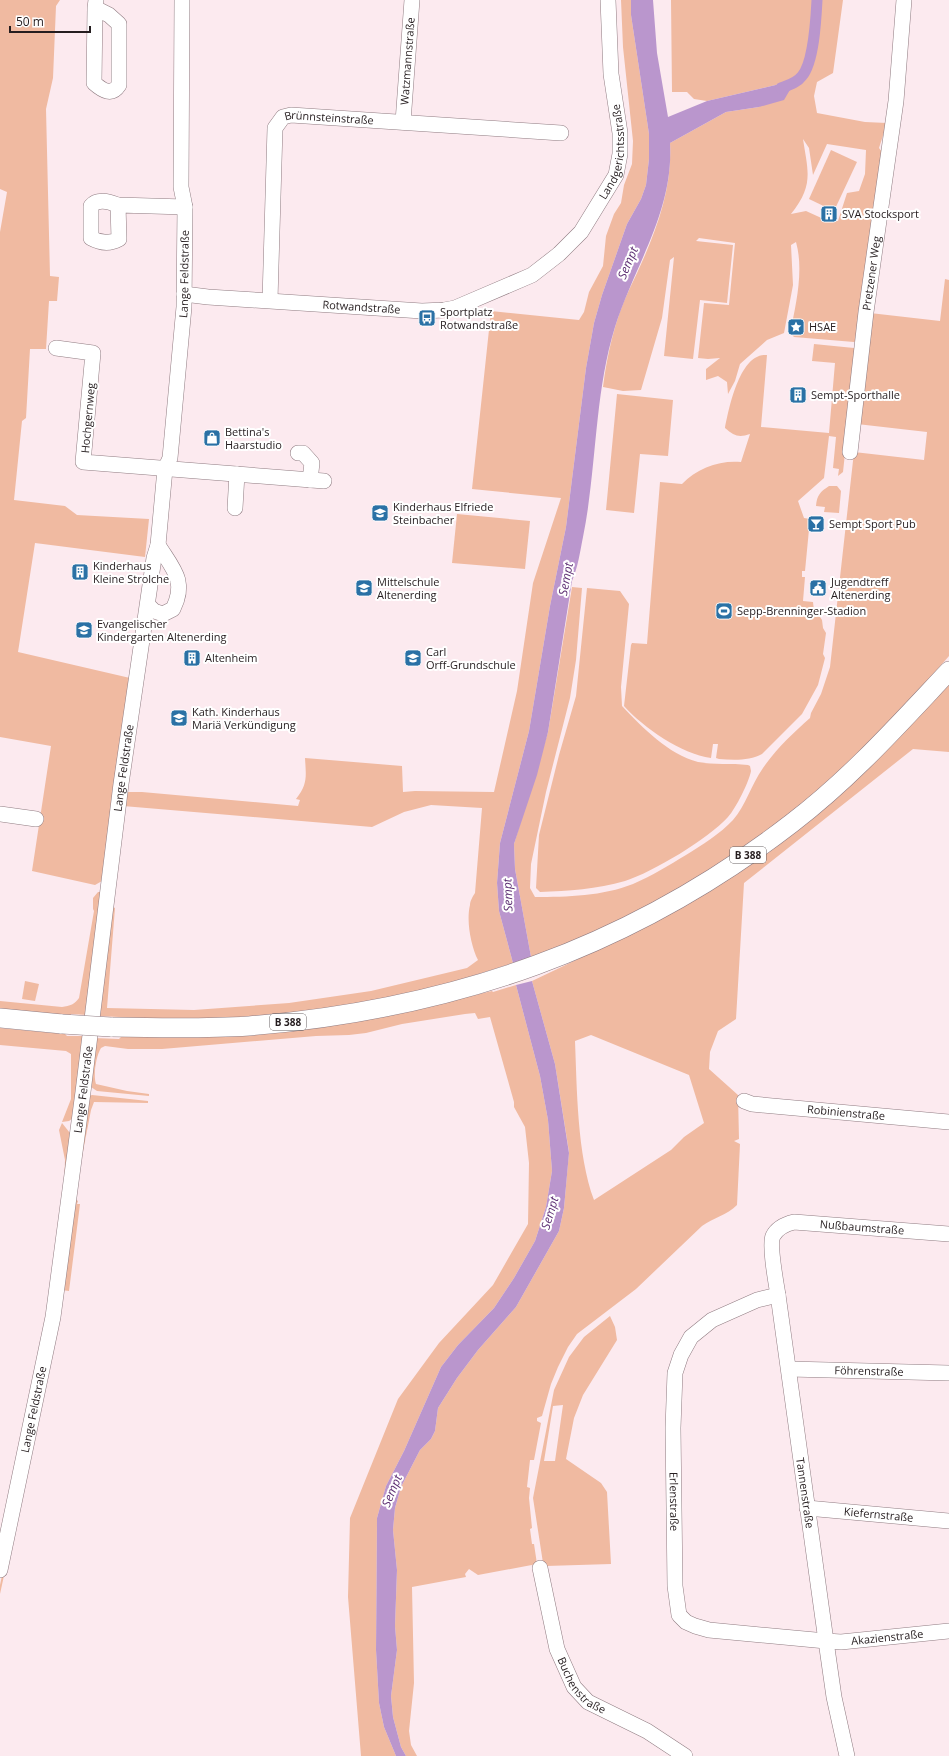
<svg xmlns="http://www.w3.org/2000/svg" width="949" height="1756" font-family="'Open Sans',sans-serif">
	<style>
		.green { fill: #f0baa1; fill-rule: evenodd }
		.water { fill: #ba96cd }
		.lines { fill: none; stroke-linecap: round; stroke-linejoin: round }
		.canal { stroke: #ba96cd; stroke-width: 11 }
		.minor-casing { stroke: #907c82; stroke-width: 16 }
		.major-casing { stroke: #907c82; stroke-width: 20 }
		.minor { stroke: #fff; stroke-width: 15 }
		.major { stroke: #fff; stroke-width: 19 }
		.major-bridge-casing { stroke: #907c82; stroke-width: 20; stroke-linecap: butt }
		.major-bridge { stroke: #fff; stroke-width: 19 }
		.labels { text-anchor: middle; stroke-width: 4; stroke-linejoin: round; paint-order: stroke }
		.shield { fill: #fff; stroke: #666162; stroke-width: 1 }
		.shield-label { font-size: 10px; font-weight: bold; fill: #251d1f }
		.street-label { font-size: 11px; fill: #251d1f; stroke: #fff }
		.poi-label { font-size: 11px; fill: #251d1f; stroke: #fff; text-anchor: start }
		.water-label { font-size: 12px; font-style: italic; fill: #5d2f73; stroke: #fff }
	</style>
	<rect width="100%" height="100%" fill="#fceaef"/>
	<g class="green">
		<path d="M0 0H60L56 6 53 78 46 109 50 276 59 277 57 301H49L46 349H30L26 418 22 421 14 500 65 506 77 515 149 519 145 557 35 543 18 652 130 678 102 881 95 885 32 871 51 746 0 737V232L7 192 0 189Z"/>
		<path d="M621 0H631V15L649 134V159L646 185 641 199 627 224 602 295 594 323 586 368 566 527 550 606 529 731 500 843 497 883 499 911 513 963 412 995 256 1019 124 1020 119 1017 97 1016 109 905 115 908 107 1008 194 1010 289 1003 371 991 467 968 478 960C471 946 466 921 470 905 470 901 473 896 475 893L482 808 431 805 404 812 372 827 123 806 124 792H142L298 806 300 800 296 799C308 784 306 776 305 758L402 766 403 792 415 791 494 792 517 691 533 583 561 498 472 489 491 311 579 320 584 312 589 292 603 266 606 236 614 214 621 203 624 185 632 164 633 141 623 47Z"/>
		<path d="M671 0H843L833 73 817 82 814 96 817 113 865 122 887 123 879 148 886 157 858 339 854 342 794 337 790 333C796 305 804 270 796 242L791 245 793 285 784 333 767 340 740 364 735 381 728 394 727 382 718 376 706 380V369L720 358 708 359 698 358 704 303 729 305 735 243 699 238 696 241 733 245 727 303 700 300 693 359 664 356 674 257 670 260 662 318 641 390 623 391 603 387C607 355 615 319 629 290 651 244 673 195 670 143L726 112 759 107 784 83 707 101 694 99 687 92H672ZM803 139 809 148 813 175 827 144 866 150 865 174 859 191 847 193 838 221H828L806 211 791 214C814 185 808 172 803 139Z"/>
		<path d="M831 150 857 162 834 211 809 199Z"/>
		<path d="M945 279 949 280V656L888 726 790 816 679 891 572 943 531 957 515 869 514 844 548 732 572 587 582 588 576 660 570 698 546 792 531 864 530 888 535 897C567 897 603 896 633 884 652 876 669 865 686 855 702 845 720 834 733 820 746 805 751 785 763 768 776 749 793 733 810 718L811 713 821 694 830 667 854 452 924 460 927 432 857 424 870 313 940 321Z"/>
		<path d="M814 344 854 348 856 351 843 472 838 476 839 469 833 468 836 437 829 436 824 478 798 501 804 518 810 519 805 571H802V577H805L803 601 813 602 814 611H816L822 620 823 628 826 633 823 654 825 658 818 685 802 714 762 754C750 761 733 760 719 759L716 758 718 744H713L711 758C681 754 644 728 624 706L631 645 632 643 647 644 660 482 682 484C697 468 720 460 741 462L750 434C739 438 734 436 725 428 729 408 740 352 767 355L761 427 829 433 835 363 812 361Z"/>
		<path d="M617 394 673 400 668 456 640 454 634 513 606 510Z"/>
		<path d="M829 486H837L841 491 839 513 824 512 825 507 816 506C817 495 820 492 829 486Z"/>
		<path d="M457 514 530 521 525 569 452 563Z"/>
		<path d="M587 588 620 591 629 604 621 687 622 706C643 728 668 754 698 762 714 765 731 763 748 765L750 766 751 771C749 782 736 808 728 817 708 839 653 872 625 881 597 889 568 891 540 892L536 888 539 835 559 755 576 696Z"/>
		<path d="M949 681V752L913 749 744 883 736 1019 718 1031 710 1052 709 1069 738 1095 739 1139 734 1141 740 1144 737 1205C727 1215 713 1218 702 1226L636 1289 577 1334 568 1347 558 1367 551 1384 542 1416 537 1418V1421L541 1423 534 1460H530L527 1487 530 1488 529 1498 532 1528 530 1529 532 1544H534L537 1564 478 1575 469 1569 465 1574 466 1577 412 1587 414 1683 409 1731 411 1745 417 1756H406L401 1747 393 1717 391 1696 397 1650 395 1626 397 1570 393 1530 395 1508 401 1487 420 1450 431 1439 435 1431 438 1408 457 1378 478 1350 516 1307 559 1231 564 1208 569 1152 555 1064 532 981 574 961 674 911ZM591 1035 689 1075 704 1123 684 1137 671 1150 594 1200C577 1154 577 1089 575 1041Z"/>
		<path d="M98 892H101L88 1015 71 1014 70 1017 0 1010V1001L62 1007C70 1006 75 1004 79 998L94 911 93 909V898Z"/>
		<path d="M25 981 39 984 35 1001 22 999Z"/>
		<path d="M516 985 540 1076 548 1120 552 1171 546 1207 535 1241 514 1278 494 1308 458 1345 441 1367 404 1451 386 1486 377 1518 376 1650 379 1703 384 1727 396 1756H361L348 1597 350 1518 398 1399 439 1343 493 1285 528 1224 529 1163 525 1127 514 1107V1102L490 1017 478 1019 475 1013 465 1014 402 1024 366 1033 349 1035 316 1036 162 1049H128L105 1046 101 1048C96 1056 93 1075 96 1084L127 1091 149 1094V1096L97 1091 91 1087 94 1038 119 1039 121 1037 432 1005 492 991 493 992Z"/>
		<path d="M0 1028 65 1034 67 1036H85L73 1118 69 1121 62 1122 71 1099V1054L66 1051 0 1045Z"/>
		<path d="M92 1095 148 1101V1103L94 1102 91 1110 74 1198 78 1201 77 1204H80L69 1291 62 1290 23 1489 0 1594V1585L47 1362 89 1096Z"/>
		<path d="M62 1123 70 1133 64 1188 65 1160 59 1130Z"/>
		<path d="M610 1316 615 1327 617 1340 583 1395 574 1418 566 1459 601 1483 607 1492 611 1564 546 1566 543 1563 533 1498 554 1390 569 1357 584 1337ZM563 1405 555 1461H544L553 1406Z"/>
	</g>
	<g class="water">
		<path d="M631 0H653L657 53 668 117 707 101 784 83H794L784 100 759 107 726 112 670 143C674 211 635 264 615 327 594 395 597 468 583 537 580 552 578 567 572 581L548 732 537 775 514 844 515 869 531 957 513 963 499 911 497 883 500 843 529 731 550 606 566 527 586 368 594 323 602 295 627 224 641 199 646 185 649 159V134L631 15Z"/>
		<path d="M532 981 555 1064 569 1153 564 1208 559 1231 516 1307 478 1350 457 1378 438 1408 435 1431 431 1439 420 1450 401 1487 395 1508 393 1530 397 1570 395 1626 397 1650 391 1696 393 1717 401 1747 406 1756H396L384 1727 379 1703 376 1650 377 1518 386 1486 404 1451 441 1367 458 1345 494 1308 514 1278 535 1241 546 1207 552 1171 548 1120 540 1076 516 985Z"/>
	</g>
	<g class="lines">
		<path class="canal" d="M781 88C789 85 797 83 802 76 814 62 816 19 817 0"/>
		<g class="minor-casing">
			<g id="minor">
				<path d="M95 8 109 15 119 24V85C112 96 103 91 94 83L95 8 96 0"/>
				<path id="s1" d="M403 122 412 0"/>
				<path d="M118 205C109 202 98 198 91 206V238C100 243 110 244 119 239L118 205 185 207"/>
				<path id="s2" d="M184 294 208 297 422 311 444 310 455 308 532 275 559 254 581 232 616 175 620 154V133L611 74 608 0"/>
				<path id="s3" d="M270 300 275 128 283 117 291 115 561 133"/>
				<path d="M56 348 93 353 83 462 324 481"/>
				<path id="s4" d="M850 452 866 312 896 101 904 0"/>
				<path d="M298 453H303L312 463 310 480"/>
				<path d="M235 508 237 474"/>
				<path d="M148 605 154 611 163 614 173 609C187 581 173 569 158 545"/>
				<path d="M0 814 36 819"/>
				<path id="s5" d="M744 1101 752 1104 949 1122"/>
				<path id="s6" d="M778 1295 757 1300 712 1320 691 1337 681 1355 675 1373 673 1428 675 1586 679 1615 686 1622 695 1626 709 1630 826 1641 841 1642 949 1631"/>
				<path id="s7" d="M789 1369 949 1373"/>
				<path id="s8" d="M807 1508 949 1521"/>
				<path id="s9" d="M540 1568 557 1649 574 1687 588 1702 647 1731 685 1756"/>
				<path id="s10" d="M0 1570 53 1317 83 1092 121 784 154 558 158 545 165 469 170 458 184 307 185 207 181 187 182 0"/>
				<path id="s11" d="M847 1756 834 1697 826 1641 778 1295C776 1283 769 1244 773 1236 777 1228 786 1224 794 1222L949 1234"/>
			</g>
		</g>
		<g class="major-casing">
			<g id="major">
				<path d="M0 1018 62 1024"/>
				<path d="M111 1027C157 1028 203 1029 249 1026 453 1009 630 948 792 823 851 778 899 724 949 671"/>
			</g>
		</g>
		<use href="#minor" class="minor"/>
		<use href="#major" class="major"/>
		<g class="major-bridge-casing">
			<path id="major-bridge" d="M62 1024 111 1027"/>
		</g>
		<use href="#major-bridge" class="major-bridge"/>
	</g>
	<defs>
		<g id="building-square" transform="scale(0.9)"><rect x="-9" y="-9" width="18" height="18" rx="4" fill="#2a71a5" stroke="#fff"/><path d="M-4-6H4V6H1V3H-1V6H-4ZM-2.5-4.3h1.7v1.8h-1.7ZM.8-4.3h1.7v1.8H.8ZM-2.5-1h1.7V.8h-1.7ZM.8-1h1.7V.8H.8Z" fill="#fff"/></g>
		<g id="bus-square" transform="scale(0.9)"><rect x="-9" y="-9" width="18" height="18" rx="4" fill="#2a71a5" stroke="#fff"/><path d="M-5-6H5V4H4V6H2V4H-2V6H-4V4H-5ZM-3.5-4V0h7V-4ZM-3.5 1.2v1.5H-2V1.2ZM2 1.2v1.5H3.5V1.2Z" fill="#fff"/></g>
		<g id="sight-square" transform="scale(0.9)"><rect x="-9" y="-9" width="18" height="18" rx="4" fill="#2a71a5" stroke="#fff"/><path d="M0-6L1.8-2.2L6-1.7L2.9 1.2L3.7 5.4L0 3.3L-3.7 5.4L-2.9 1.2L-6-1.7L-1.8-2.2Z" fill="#fff"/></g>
		<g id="shop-square" transform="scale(0.9)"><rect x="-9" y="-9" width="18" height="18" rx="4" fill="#2a71a5" stroke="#fff"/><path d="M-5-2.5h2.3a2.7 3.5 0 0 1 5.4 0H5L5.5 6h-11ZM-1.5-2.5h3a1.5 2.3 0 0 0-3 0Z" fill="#fff"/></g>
		<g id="school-square" transform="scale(0.9)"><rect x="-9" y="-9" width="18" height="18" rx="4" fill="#2a71a5" stroke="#fff"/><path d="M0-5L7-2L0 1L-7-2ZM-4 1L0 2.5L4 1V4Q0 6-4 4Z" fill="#fff"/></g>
		<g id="bar-square" transform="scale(0.9)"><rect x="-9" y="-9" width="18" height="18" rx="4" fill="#2a71a5" stroke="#fff"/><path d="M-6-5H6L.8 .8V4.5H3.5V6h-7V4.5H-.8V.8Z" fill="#fff"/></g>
		<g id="civic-square" transform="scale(0.9)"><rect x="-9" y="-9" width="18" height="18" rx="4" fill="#2a71a5" stroke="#fff"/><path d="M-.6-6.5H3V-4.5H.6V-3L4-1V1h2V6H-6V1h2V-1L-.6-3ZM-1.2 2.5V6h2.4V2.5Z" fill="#fff"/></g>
		<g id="stadium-square" transform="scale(0.9)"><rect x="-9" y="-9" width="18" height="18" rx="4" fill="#2a71a5" stroke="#fff"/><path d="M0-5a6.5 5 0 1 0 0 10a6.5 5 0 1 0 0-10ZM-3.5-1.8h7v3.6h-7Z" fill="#fff"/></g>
	</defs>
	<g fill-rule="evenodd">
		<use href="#building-square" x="829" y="214"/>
		<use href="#bus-square" x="427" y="318"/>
		<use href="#sight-square" x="796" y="327"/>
		<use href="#building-square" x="798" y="395"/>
		<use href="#shop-square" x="212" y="438"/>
		<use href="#school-square" x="380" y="513"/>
		<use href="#bar-square" x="816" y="524"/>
		<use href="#building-square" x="80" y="572"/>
		<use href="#school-square" x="364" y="588"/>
		<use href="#civic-square" x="818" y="588"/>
		<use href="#stadium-square" x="724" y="611"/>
		<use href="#school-square" x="84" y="630"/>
		<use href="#building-square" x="192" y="658"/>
		<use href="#school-square" x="413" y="658"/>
		<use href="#school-square" x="179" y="718"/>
	</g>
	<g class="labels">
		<g class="shield">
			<rect x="730" y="847" width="36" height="16" rx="3"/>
			<rect x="270" y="1014" width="36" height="16" rx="3"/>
		</g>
		<g class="shield-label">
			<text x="748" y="859">B 388</text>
			<text x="288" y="1026">B 388</text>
		</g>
		<g class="street-label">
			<text dy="4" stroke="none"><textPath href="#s1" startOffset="61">Watzmannstraße</textPath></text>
			<text dy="4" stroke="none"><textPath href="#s3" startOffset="232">Brünnsteinstraße</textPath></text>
			<text dy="4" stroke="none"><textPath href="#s2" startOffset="510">Landgerichtsstraße</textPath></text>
			<text dy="4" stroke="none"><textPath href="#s10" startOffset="1311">Lange Feldstraße</textPath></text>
			<text dy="4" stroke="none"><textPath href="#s4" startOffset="180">Pretzener Weg</textPath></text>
			<text dy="4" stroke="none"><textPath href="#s2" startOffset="178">Rotwandstraße</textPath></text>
			<text transform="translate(88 418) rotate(-85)" y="4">Hochgernweg</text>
			<text dy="4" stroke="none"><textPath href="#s10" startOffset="812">Lange Feldstraße</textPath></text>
			<text dy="4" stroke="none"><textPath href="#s10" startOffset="488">Lange Feldstraße</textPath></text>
			<text dy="4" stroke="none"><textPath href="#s5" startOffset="103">Robinienstraße</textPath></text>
			<text dy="4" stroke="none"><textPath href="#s11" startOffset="620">Nußbaumstraße</textPath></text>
			<text dy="4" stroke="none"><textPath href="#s7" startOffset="80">Föhrenstraße</textPath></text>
			<text dy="4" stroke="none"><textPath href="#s10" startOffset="164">Lange Feldstraße</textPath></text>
			<text transform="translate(805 1493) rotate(82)" y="4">Tannenstraße</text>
			<text dy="4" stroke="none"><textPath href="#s6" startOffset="266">Erlenstraße</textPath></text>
			<text dy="4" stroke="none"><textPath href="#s8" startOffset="72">Kiefernstraße</textPath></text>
			<text dy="4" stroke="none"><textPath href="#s6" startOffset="593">Akazienstraße</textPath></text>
			<text dy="4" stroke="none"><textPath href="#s9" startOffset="128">Buchenstraße</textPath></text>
		</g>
		<g class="poi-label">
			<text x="842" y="218">SVA Stocksport</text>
			<text x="440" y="316">Sportplatz<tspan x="440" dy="13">Rotwandstraße</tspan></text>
			<text x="809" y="331">HSAE</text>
			<text x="811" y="399">Sempt-Sporthalle</text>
			<text x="225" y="436">Bettina's<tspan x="225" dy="13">Haarstudio</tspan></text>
			<text x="393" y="511">Kinderhaus Elfriede<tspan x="393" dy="13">Steinbacher</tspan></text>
			<text x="829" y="528">Sempt Sport Pub</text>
			<text x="93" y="570">Kinderhaus<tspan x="93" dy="13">Kleine Strolche</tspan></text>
			<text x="377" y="586">Mittelschule<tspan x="377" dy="13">Altenerding</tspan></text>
			<text x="831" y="586">Jugendtreff<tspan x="831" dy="13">Altenerding</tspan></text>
			<text x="737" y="615">Sepp-Brenninger-Stadion</text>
			<text x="97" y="628">Evangelischer<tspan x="97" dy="13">Kindergarten Altenerding</tspan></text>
			<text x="426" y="656">Carl<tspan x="426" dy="13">Orff-Grundschule</tspan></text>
			<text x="205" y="662">Altenheim</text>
			<text x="192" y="716">Kath. Kinderhaus<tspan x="192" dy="13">Mariä Verkündigung</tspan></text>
		</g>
		<g class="water-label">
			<text transform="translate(628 263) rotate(-67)" y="4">Sempt</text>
			<text transform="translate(566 579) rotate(-79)" y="4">Sempt</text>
			<text transform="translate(508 895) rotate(-92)" y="4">Sempt</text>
			<text transform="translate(550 1213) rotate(-73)" y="4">Sempt</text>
			<text transform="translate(392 1491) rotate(-67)" y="4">Sempt</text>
		</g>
	</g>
	<path d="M10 26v6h80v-6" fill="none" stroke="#251d1f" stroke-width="2"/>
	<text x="16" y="26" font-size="12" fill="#251d1f" stroke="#ffffff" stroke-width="3" paint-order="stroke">50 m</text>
</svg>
